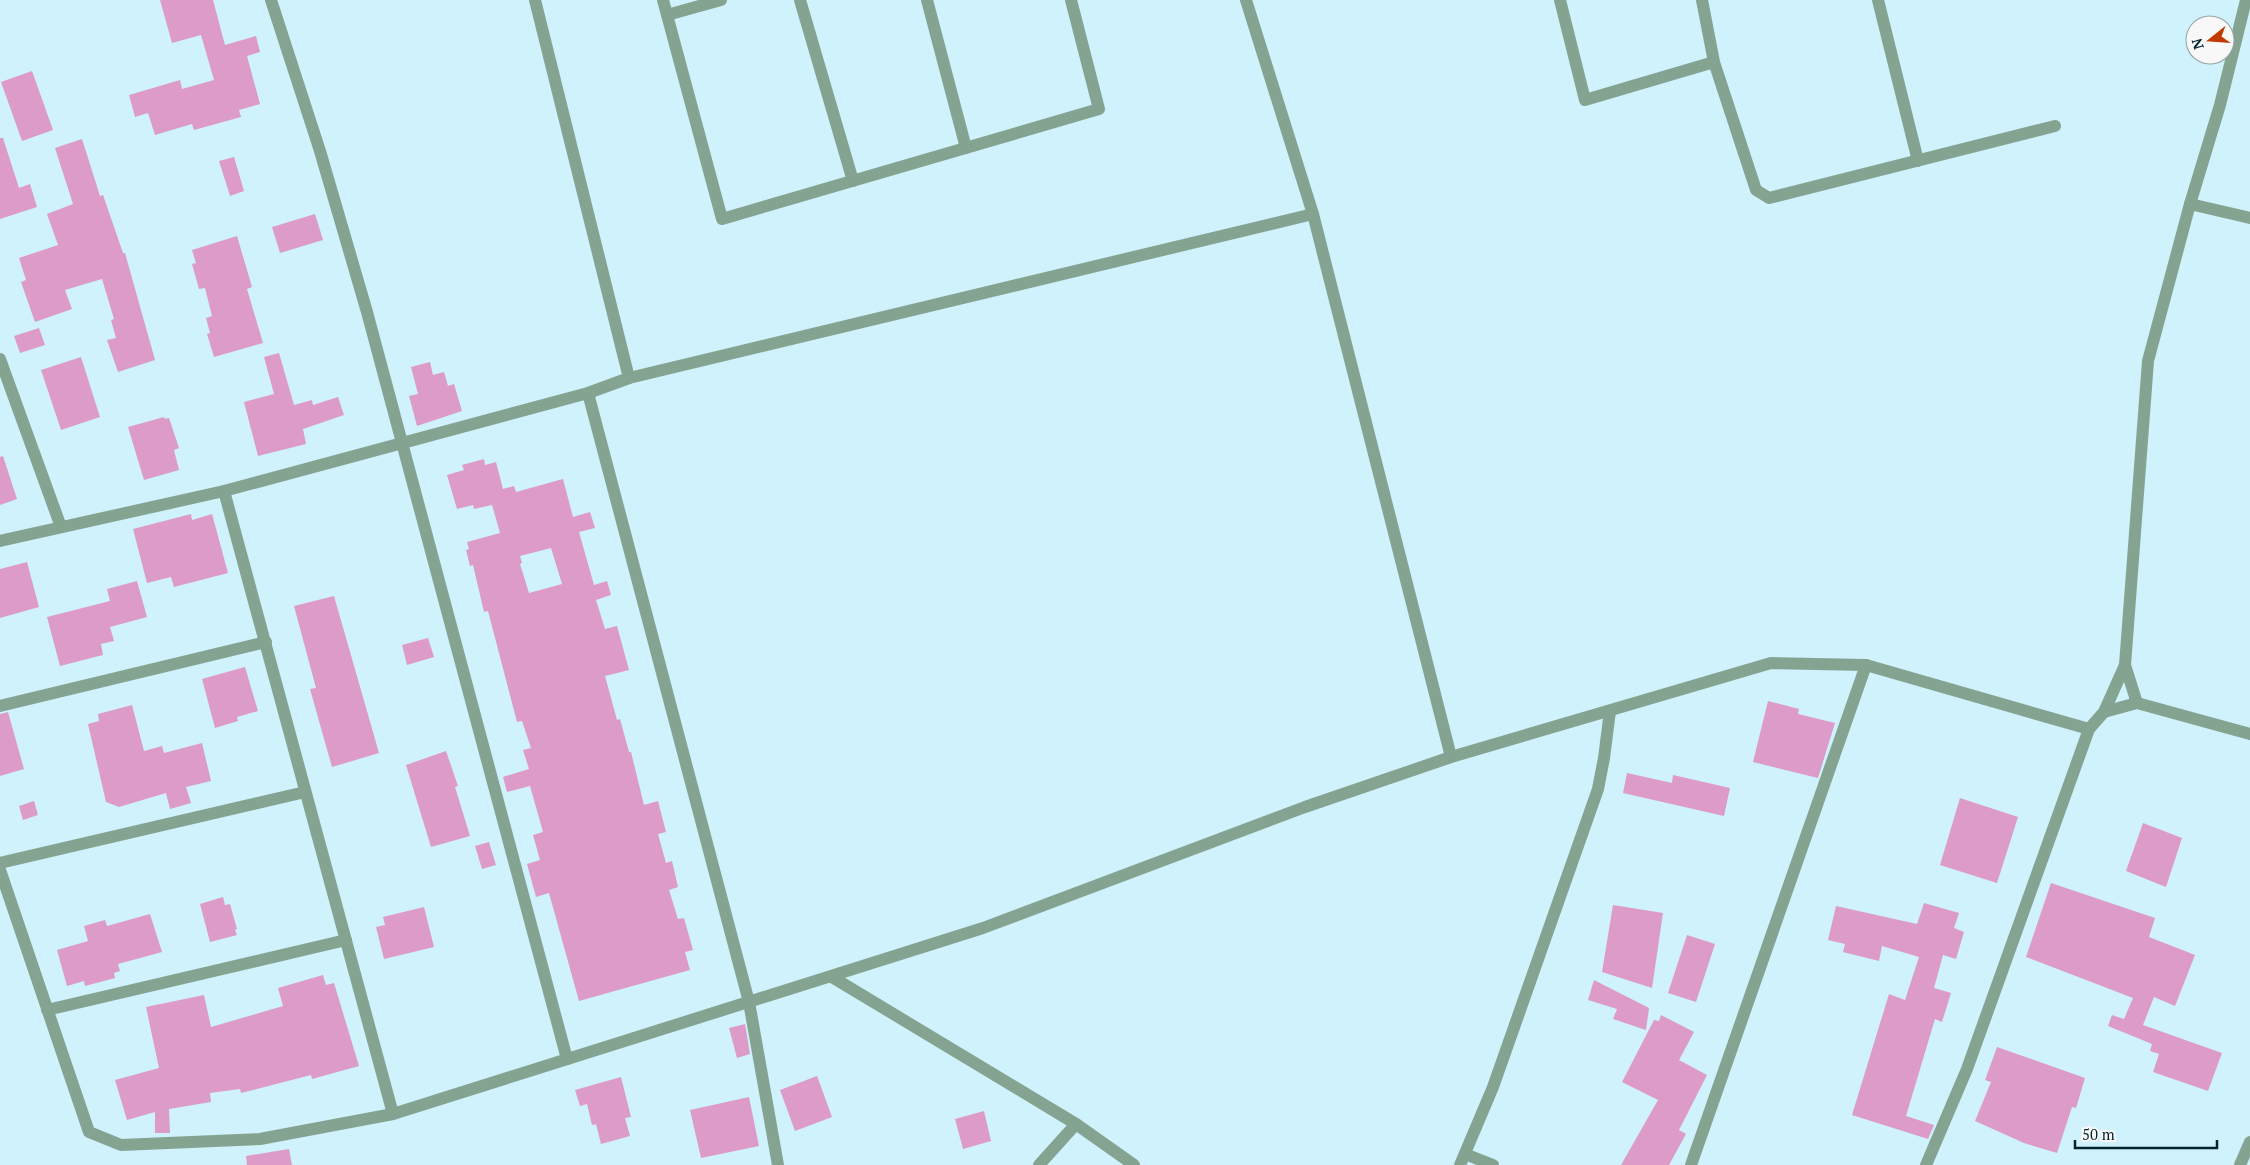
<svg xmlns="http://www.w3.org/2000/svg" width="2250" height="1165" font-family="'PT Serif',serif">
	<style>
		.building { fill: #dd9bca; fill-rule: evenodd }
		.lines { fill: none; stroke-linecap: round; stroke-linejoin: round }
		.minor { stroke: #84a390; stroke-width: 12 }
	</style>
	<rect width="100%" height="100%" fill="#cff2fc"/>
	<g class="building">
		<path d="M160 0H213L225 45 256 36 260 52 247 56 260 104 239 110 241 117 194 130 192 124 155 135 148 113 135 117 129 95 180 80 182 89 214 80 201 35 172 43Z"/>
		<path d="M32 71 53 130 22 141 1 82Z"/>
		<path d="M0 138H3L19 188 30 184 37 207 0 219Z"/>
		<path d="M82 139 100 196 103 195 123 253H125L155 360 118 372 107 340 116 338 111 320 114 319 102 279 65 290 72 309 35 322 21 282 26 280 19 258 58 245 47 214 73 204 55 148Z"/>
		<path d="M234 157 244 191 230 196 219 161Z"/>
		<path d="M315 214 323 240 280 253 272 227Z"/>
		<path d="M237 236 252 287 247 289 263 343 214 357 207 334 210 333 206 318 212 316 205 288 199 289 192 264 196 263 192 250Z"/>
		<path d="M39 328 45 345 20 353 14 336Z"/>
		<path d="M279 353 294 405 312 400 313 405 338 397 344 415 303 429 306 444 258 456 244 402 274 394 264 357Z"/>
		<path d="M81 357 100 417 61 430 41 370Z"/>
		<path d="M430 362 433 375 444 372 448 386 454 384 462 411 417 426 409 396 418 394 411 367Z"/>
		<path d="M164 417 165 419 169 418 179 448 174 450 179 470 144 480 128 427Z"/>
		<path d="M3 456 17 499 0 505V457Z"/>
		<path d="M484 459 485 465 496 462 503 489 514 486 516 492 563 479 573 517 590 512 595 528 579 532 594 585 607 581 611 595 596 600 605 629 617 626 629 670 605 676 617 720 620 719 629 752H631L644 805 658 801 666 832 658 834 666 863 672 861 678 887 669 890 678 919 684 918 693 950 685 952 690 970 579 1001 549 893 536 897 527 864 540 860 533 835 543 832 530 786 507 792 503 777 529 769 523 750 531 748 522 721 517 722 488 611 484 612 473 565 470 566 466 550 469 549 467 542 500 533 492 505 474 509 473 505 457 509 447 475 464 470 462 465ZM551 548 562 584 529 593 520 564 522 563 520 556Z"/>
		<path d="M191 514 192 520 212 514 228 573 174 587 171 577 147 583 133 529Z"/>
		<path d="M27 562 39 607 0 618V569Z"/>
		<path d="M137 581 147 617 110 627 114 641 101 644 103 655 60 666 47 617 110 601 107 589Z"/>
		<path d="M334 596 379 753 332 767 310 689 316 688 294 606Z"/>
		<path d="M428 638 434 657 407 665 402 645Z"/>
		<path d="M245 667 258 711 237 717 238 721 215 728 202 679Z"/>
		<path d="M1768 701 1799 709 1798 714 1835 723 1818 778 1753 762Z"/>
		<path d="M132 705 144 751 162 746 164 753 202 743 211 781 186 787 191 803 170 809 166 793 119 807 106 802 88 724 99 721 98 714Z"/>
		<path d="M8 712 24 769 0 776V714Z"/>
		<path d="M446 751 458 786 455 787 470 836 431 847 406 765Z"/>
		<path d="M1627 773 1672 783 1673 775 1730 788 1724 816 1623 793Z"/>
		<path d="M1960 798 2018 817 1997 883 1940 865Z"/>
		<path d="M34 801 38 815 23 820 19 806Z"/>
		<path d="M2143 823 2182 838 2166 887 2126 871Z"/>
		<path d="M489 842 496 865 482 869 475 846Z"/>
		<path d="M2051 883 2155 918 2149 937 2195 955 2175 1006 2154 997 2143 1025 2222 1053 2208 1091 2153 1072 2159 1054 2150 1051 2152 1044 2108 1026 2112 1015 2124 1019 2133 998 2026 957Z"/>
		<path d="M223 897 225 905 230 904 237 929 235 930 237 935 210 942 200 904Z"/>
		<path d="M1924 903 1959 913 1954 928 1964 932 1956 959 1943 955 1934 988 1951 993 1942 1022 1935 1019 1906 1116 1934 1125 1928 1139 1852 1115 1889 994 1905 1000 1919 957 1882 946 1879 961 1843 952 1845 944 1828 940 1836 906 1917 924Z"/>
		<path d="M1613 905 1663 913 1652 988 1602 972Z"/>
		<path d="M424 907 434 947 384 959 376 927 385 925 383 917Z"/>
		<path d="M150 914 162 952 118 964 120 971 114 973 115 978 85 986 84 981 67 986 57 950 88 941 84 926 105 920 107 926Z"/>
		<path d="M1687 935 1715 944 1696 1002 1668 993Z"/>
		<path d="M323 975 326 985 334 983 359 1066 312 1079 311 1075 241 1093 240 1089 210 1093 211 1102 169 1109 170 1133H155V1112L127 1120 115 1080 159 1068 146 1007 204 995 211 1027 283 1006 278 988Z"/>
		<path d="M1594 980 1649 1008 1646 1030 1613 1019 1617 1009 1588 1000Z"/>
		<path d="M1661 1015 1694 1032 1679 1060 1707 1075 1679 1130 1686 1134 1669 1165H1621L1658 1100 1622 1082 1654 1020 1659 1021Z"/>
		<path d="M745 1024 750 1054 737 1058 729 1028Z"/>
		<path d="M1997 1047 2085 1078 2076 1108 2072 1107 2057 1153 2024 1143 1975 1121 1991 1082 1985 1080Z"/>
		<path d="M817 1076 832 1117 795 1131 780 1090Z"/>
		<path d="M621 1077 631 1117 625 1118 630 1136 601 1144 596 1124 592 1125 587 1104 580 1106 575 1090Z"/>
		<path d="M749 1097 759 1146 701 1158 690 1110Z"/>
		<path d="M984 1111 991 1141 963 1149 955 1119Z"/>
		<path d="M289 1149 292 1165H247L246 1156Z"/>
	</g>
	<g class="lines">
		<g class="minor">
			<path d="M271 0 320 151 367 312 567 1059"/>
			<path d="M663 0 722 219 1099 109 1071 0"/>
			<path d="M800 0 853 181"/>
			<path d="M927 0 966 148"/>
			<path d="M1246 0 1313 214 1451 757"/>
			<path d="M1560 0 1585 100 1714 62"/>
			<path d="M1702 0 1714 62 1756 190 1769 198 2055 126"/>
			<path d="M1878 0 1918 161"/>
			<path d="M667 15 721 0"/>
			<path d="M2190 204 2250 218"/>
			<path d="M0 359 61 527"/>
			<path d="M629 378 1313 214"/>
			<path d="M588 393 749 1002 778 1165"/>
			<path d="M224 491 393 1114"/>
			<path d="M0 541 224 491 588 393 629 378 535 0"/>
			<path d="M2125 665 2137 703"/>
			<path d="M0 706 266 642"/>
			<path d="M2104 712 2125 665 2148 361 2190 204 2220 105 2246 0"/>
			<path d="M0 863 305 792"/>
			<path d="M0 870 89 1132 121 1145 260 1139 393 1114 983 928 1305 807 1451 757 1771 663 1866 665 2089 729 2104 712 2137 703 2250 734"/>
			<path d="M832 977 1076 1124 1134 1165"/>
			<path d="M47 1010 346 940"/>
			<path d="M1465 1154 1493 1165"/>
			<path d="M1039 1165 1076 1124"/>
			<path d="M1460 1165 1493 1087 1598 789 1604 758 1610 711"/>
			<path d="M1691 1165 1866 665"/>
			<path d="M1926 1165 1967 1069 2089 729"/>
			<path d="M2240 1165 2250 1142"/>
		</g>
	</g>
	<g transform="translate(2210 40) rotate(253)"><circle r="24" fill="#f8f8f8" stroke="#96a3a6"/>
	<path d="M0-4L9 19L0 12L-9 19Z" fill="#c13a03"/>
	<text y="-8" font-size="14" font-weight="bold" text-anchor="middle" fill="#03232b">N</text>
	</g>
	<path d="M2075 1140v8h142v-8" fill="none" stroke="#03232b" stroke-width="2.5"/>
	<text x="2082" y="1140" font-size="15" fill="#03232b" stroke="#f8f8f8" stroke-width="4" paint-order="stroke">50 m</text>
</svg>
